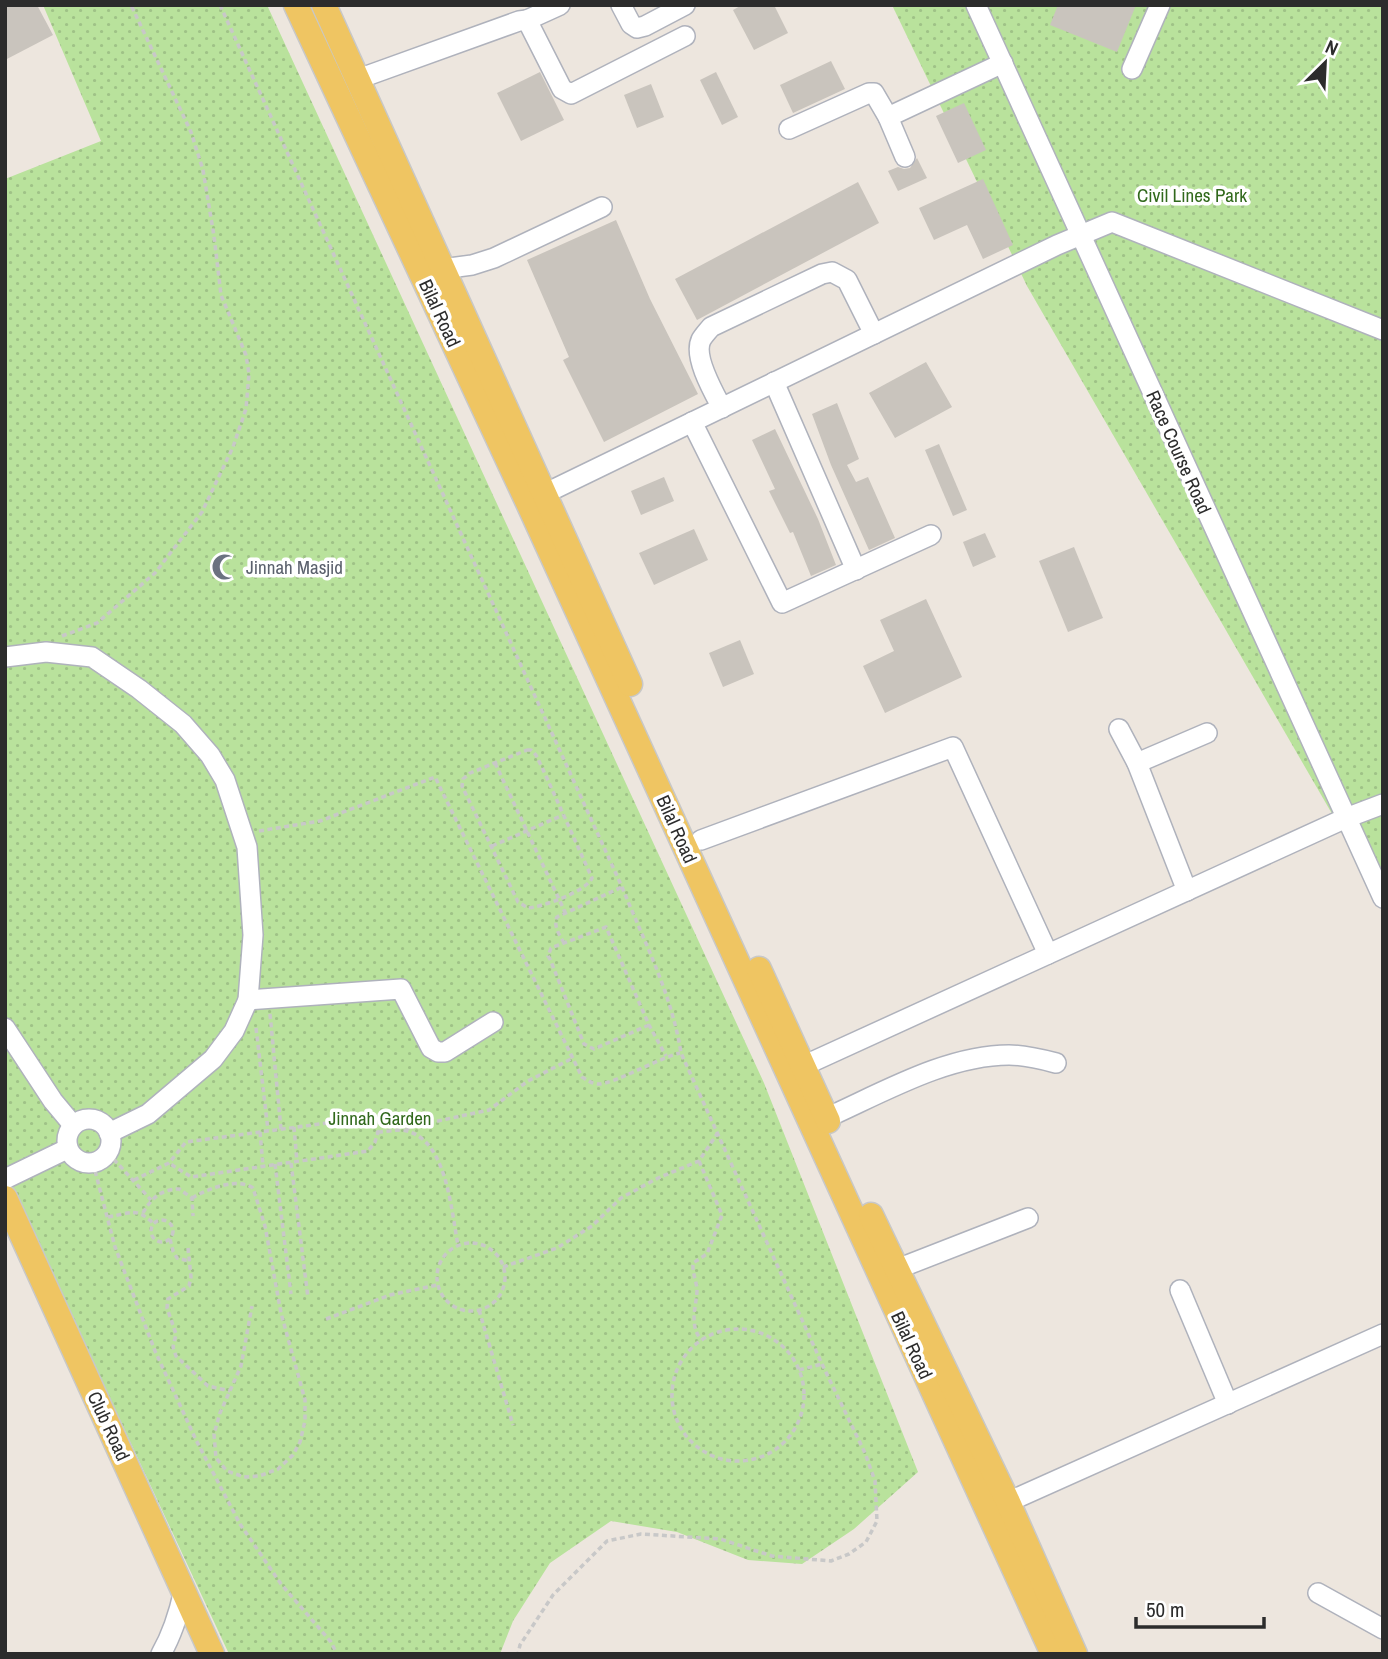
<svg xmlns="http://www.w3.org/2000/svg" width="1388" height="1659" font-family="'Archivo Narrow',sans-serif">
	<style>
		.park { fill: url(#park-dots) }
		.building { fill: #c9c4bd }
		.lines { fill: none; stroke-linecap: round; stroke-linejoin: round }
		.minor-casing { stroke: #afb2bc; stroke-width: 22 }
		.major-casing { stroke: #c8c8c8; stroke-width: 27 }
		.path { stroke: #c8c8c8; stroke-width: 3.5; stroke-dasharray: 5 3.5; stroke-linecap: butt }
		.minor { stroke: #fff; stroke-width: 19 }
		.major { stroke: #efc562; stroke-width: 24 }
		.labels { text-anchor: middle; stroke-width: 7; stroke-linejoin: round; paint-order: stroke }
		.park-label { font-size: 19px; fill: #31691c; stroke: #fff }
		.street-label { font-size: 19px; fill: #2c2c2c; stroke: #fff }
		.worship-label { font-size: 19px; fill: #5b616d; stroke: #fff; text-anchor: start }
	</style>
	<defs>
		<pattern id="park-dots" width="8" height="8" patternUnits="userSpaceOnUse" patternTransform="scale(1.75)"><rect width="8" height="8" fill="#b9e29c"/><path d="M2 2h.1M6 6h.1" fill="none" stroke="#9fc287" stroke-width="1.8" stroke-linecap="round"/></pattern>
	</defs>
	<rect width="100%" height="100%" fill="#ede6de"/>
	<g class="park">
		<path d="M43 5H267L764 1083 918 1472 854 1529 802 1564 748 1560 677 1532 611 1521 550 1563 513 1621 500 1654H229L5 1173V179L101 141Z"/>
		<path d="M892 5H1383V902L1027 286Z"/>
	</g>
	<g class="building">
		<path d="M5 5H37L53 35 5 60Z"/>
		<path d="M742 5H774L788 33 754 50 733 10Z"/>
		<path d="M1058 5H1136L1117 52 1050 25Z"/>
		<path d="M831 61 845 89 793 113 780 85Z"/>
		<path d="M540 72 564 120 521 141 497 93Z"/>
		<path d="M716 72 738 117 722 125 700 80Z"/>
		<path d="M651 84 664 117 637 128 624 95Z"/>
		<path d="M964 103 986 150 958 163 936 116Z"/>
		<path d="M917 158 927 178 898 191 888 171 898 167 904 169 910 168Z"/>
		<path d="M983 179 1013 245 983 259 967 225 934 240 919 208Z"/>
		<path d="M858 182 879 223 697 320 675 279Z"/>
		<path d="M616 220 650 299 698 394 604 442 563 360 569 357 527 260Z"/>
		<path d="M926 362 952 407 895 438 869 393Z"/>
		<path d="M837 403 859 459 847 465 856 482 868 477 895 538 869 550 831 465 812 414Z"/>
		<path d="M775 429 818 519 836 565 811 576 793 532 790 533 769 491 775 489 752 440Z"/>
		<path d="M939 444 967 510 953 516 925 450Z"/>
		<path d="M664 477 674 501 641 515 631 491Z"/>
		<path d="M694 529 708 560 654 585 639 553Z"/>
		<path d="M985 533 996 557 973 567 963 542Z"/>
		<path d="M1074 547 1103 618 1068 632 1039 561Z"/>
		<path d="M926 599 962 677 885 713 863 666 894 651 880 620Z"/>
		<path d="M740 640 754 674 723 687 709 653Z"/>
	</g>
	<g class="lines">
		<g class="minor-casing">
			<g id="minor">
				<path d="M621 5 631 24 637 28 645 26 685 5"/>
				<path d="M976 5 1383 898"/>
				<path d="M527 20 560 5"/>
				<path d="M1132 69 1160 5"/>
				<path d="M358 79 519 21 527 20 562 89 571 94 685 36"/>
				<path d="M888 117 1003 63"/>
				<path d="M789 129 869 93H874L888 117 905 157"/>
				<path d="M442 269 472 265 494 258 602 207"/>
				<path d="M774 382 856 570"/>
				<path d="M722 408C714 393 693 357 701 340 703 336 708 331 711 327L822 274 832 272 847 280 874 334"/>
				<path d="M692 422 782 603 931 535"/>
				<path d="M544 494 1057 245 1112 222 1383 330"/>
				<path d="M5 657 46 652 92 657 139 689 183 724 210 755 225 780 247 847 253 935 248 1000 234 1031 213 1059 148 1114 109 1133"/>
				<path d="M1119 729 1137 763 1187 891"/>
				<path d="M1137 763 1207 733"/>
				<path d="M701 840 953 747 1048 954"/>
				<path d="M248 1000 401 989 431 1048 438 1052H445L493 1022"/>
				<path d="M5 1028 53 1101 73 1125"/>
				<path d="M803 1066 1346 818 1383 804"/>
				<path d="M826 1118C882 1093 947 1055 1009 1055 1025 1055 1041 1059 1056 1063"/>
				<circle cx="89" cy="1141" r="22"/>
				<path d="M5 1179 67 1149"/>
				<path d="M897 1269 1028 1218"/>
				<path d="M1180 1290 1228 1404"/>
				<path d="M1008 1502 1383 1334"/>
				<path d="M1318 1593 1383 1629"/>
				<path d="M161 1654C173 1633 179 1613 184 1590"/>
			</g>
		</g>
		<g class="major-casing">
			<g id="major">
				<path d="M296 5 529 505 1053 1654"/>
				<path d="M324 5 630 684"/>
				<path d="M759 969 828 1121"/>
				<path d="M5 1198 212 1654"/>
				<path d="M871 1215 1008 1502 1075 1654"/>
			</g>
		</g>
		<g class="path">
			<path d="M220 5 622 887C644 941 672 995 681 1053L822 1364 865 1453 875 1481 877 1521 866 1542 849 1554 831 1561 772 1556 720 1539 641 1534 607 1541 553 1595 520 1645 518 1654"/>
			<path d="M62 636 97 623 155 573 202 512 233 447 246 409 249 374 246 355 221 295 214 236 203 170 191 132 131 5"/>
			<path d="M527 750H531L536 755 546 776 592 878C587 891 542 907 528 908L518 902 462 786 463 779 470 773Z"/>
			<path d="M495 763 565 912"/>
			<path d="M259 831 320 821 435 777 582 1077C587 1080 591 1083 597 1084 613 1085 658 1058 680 1053"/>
			<path d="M492 846 563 815"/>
			<path d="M564 943C560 936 553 926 557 917L622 887"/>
			<path d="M270 1014 281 1129"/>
			<path d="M649 1025 594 1049 584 1044 550 959 548 956 551 948 606 927 649 1025 666 1056"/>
			<path d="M256 1028 268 1130"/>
			<path d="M294 1127 297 1162"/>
			<path d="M405 1131 410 1127 489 1110 528 1081 571 1059"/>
			<path d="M260 1132 263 1166"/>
			<path d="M378 1132C385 1132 393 1130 400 1130 447 1133 451 1211 458 1245"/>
			<path d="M108 1153 151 1200"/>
			<path d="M699 1161 722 1215 707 1254 693 1263C692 1273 697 1282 697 1291 696 1308 689 1324 701 1340"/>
			<path d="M93 1163 115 1247 155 1351 196 1440 240 1524 281 1584 331 1642 337 1654"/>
			<path d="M291 1163 308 1298"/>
			<path d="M275 1164 291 1294"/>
			<path d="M134 1180 169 1163 186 1142 357 1119 372 1122 378 1132 375 1142 368 1151 191 1177 169 1163"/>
			<path d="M192 1198C208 1189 236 1177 253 1188L265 1226 281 1313 305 1400V1421L300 1442 293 1455 278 1469 259 1476 244 1477 227 1471 216 1458 214 1434 220 1413 241 1366 252 1306"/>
			<path d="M143 1213C151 1198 162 1189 179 1189L192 1198 193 1216"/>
			<path d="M108 1217C131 1213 136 1207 153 1223"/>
			<circle cx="162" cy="1231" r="11"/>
			<path d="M170 1239 173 1251 177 1258 189 1261"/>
			<circle cx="471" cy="1277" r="34"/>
			<path d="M188 1248 191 1277 189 1286 168 1299 167 1308 176 1334 173 1347 176 1356 208 1386 230 1391"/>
			<path d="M503 1267 557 1248 592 1226 621 1198 658 1178 699 1161 717 1134"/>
			<path d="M479 1310 513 1425"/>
			<path d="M326 1319 390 1295 437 1285"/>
			<circle cx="738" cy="1395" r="66"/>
			<path d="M799 1370 822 1364"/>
		</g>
		<use href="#minor" class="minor"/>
		<use href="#major" class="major"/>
	</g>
	<defs>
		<g id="mosque-bare" transform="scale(2.1)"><path d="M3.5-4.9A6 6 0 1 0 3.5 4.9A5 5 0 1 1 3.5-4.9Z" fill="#6b7280" stroke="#fff" stroke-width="2.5" paint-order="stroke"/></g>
	</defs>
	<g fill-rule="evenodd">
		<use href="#mosque-bare" x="225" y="567"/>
	</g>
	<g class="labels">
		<g class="park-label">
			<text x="1192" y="202">Civil Lines Park</text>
			<text x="380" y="1125">Jinnah Garden</text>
		</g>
		<g class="street-label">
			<text transform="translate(440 313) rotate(65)" y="7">Bilal Road</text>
			<text transform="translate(1179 452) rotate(66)" y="7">Race Course Road</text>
			<text transform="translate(677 829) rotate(66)" y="7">Bilal Road</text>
			<text transform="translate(912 1345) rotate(65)" y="7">Bilal Road</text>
			<text transform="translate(109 1426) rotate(65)" y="7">Club Road</text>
		</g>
		<g class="worship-label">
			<text x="246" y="574">Jinnah Masjid</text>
		</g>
	</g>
	<rect width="1388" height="1659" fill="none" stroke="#2c2c2c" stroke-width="14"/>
	<g transform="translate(1325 63) rotate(24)" stroke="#ffffff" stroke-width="5" paint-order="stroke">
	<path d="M0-5L12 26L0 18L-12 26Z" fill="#2c2c2c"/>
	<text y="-10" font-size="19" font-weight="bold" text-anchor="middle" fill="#2c2c2c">N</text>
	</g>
	<path d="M1136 1617v10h128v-10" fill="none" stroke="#2c2c2c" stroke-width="3.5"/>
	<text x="1146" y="1617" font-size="21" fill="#2c2c2c" stroke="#ffffff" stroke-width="5" paint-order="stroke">50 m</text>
</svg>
